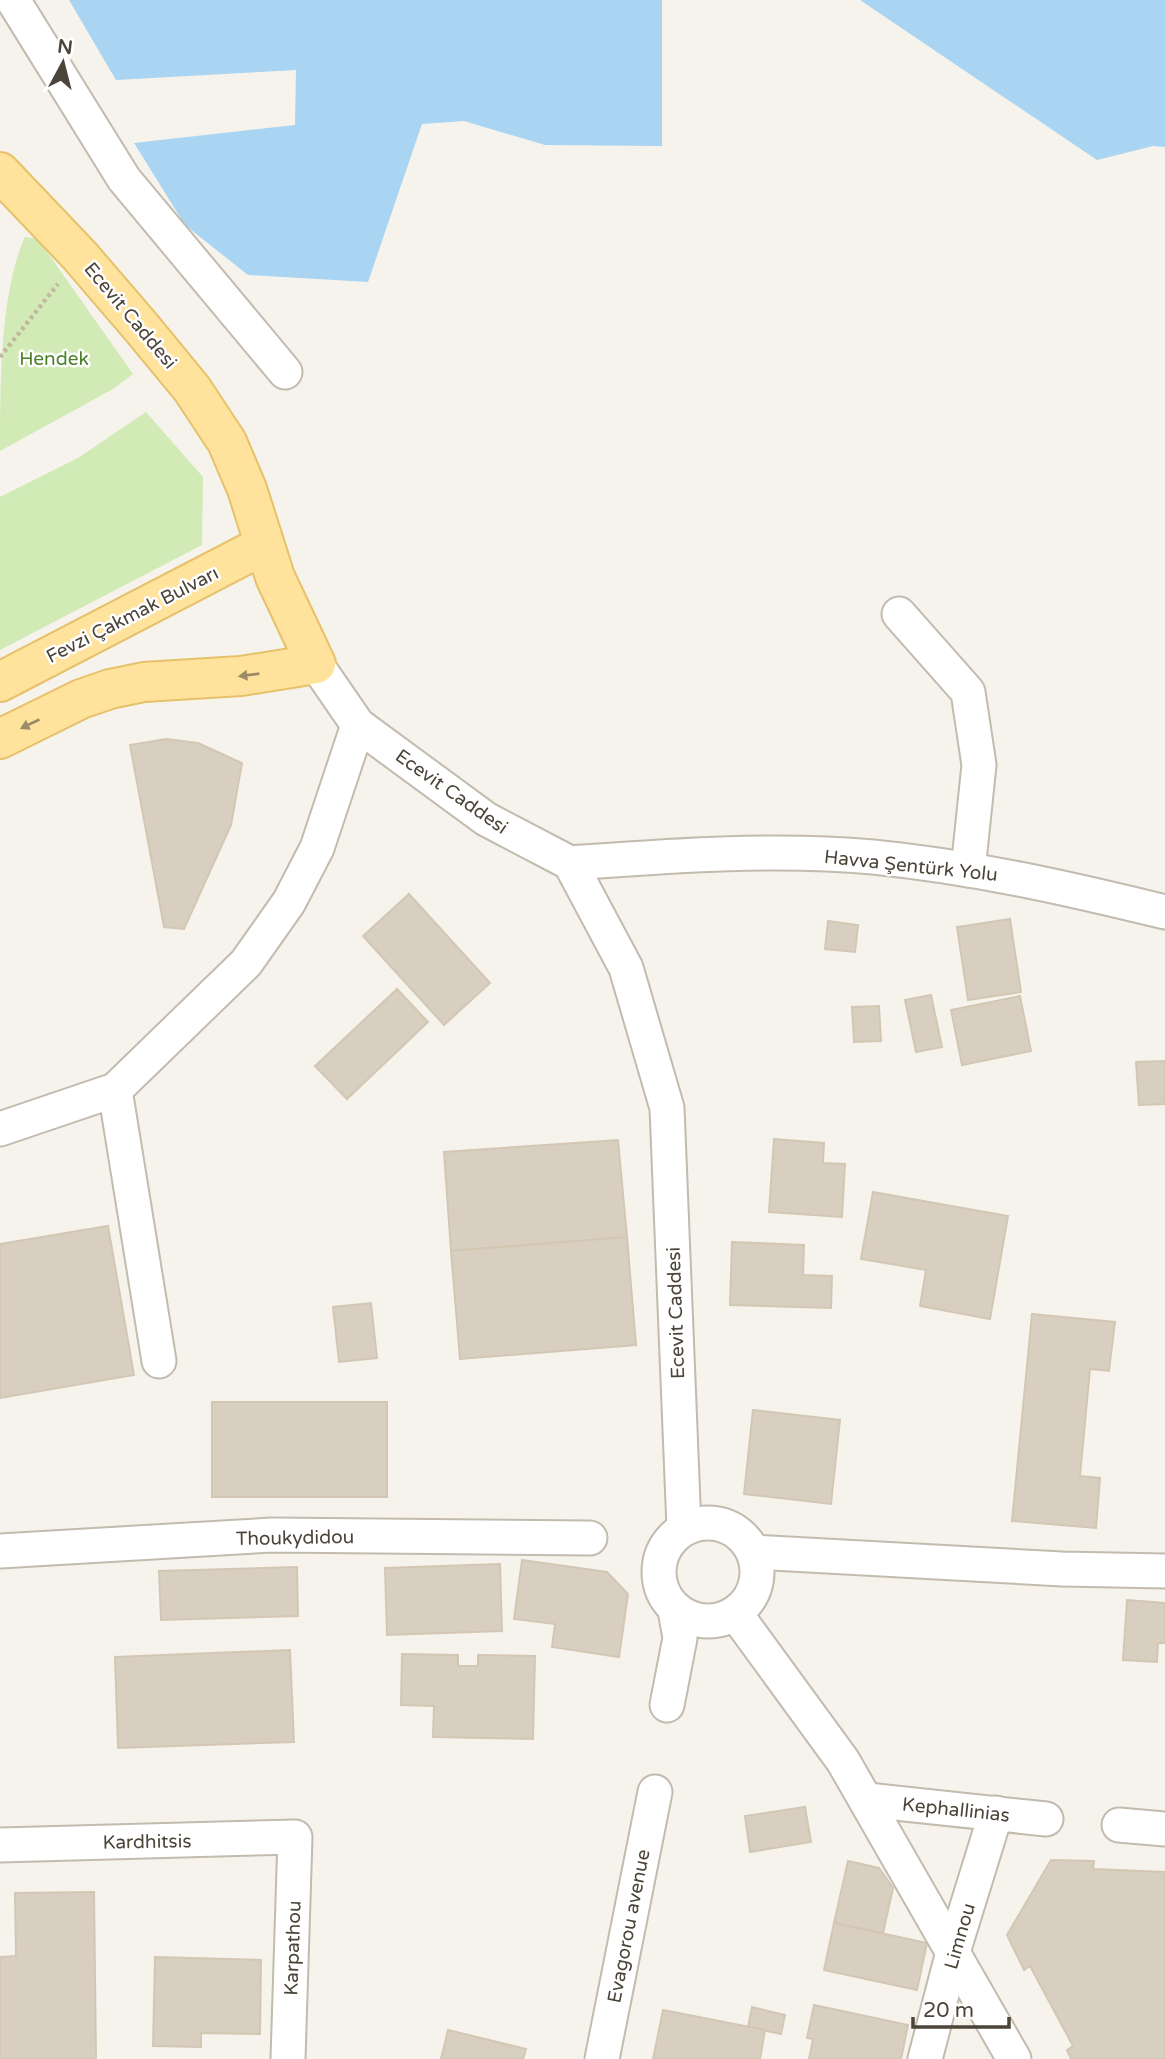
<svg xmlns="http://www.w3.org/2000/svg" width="1165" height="2059" font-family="'Varela Round',sans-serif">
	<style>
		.green { fill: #d2eab5 }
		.water { fill: #a9d4f2 }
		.building { fill: #d8cfc1; stroke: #d3c7b4; stroke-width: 2 }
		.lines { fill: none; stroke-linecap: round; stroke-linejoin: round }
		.minor-casing { stroke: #c2bbae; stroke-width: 37 }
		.major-casing { stroke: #e6c16a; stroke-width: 42 }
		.path { stroke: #c4b79f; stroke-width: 4.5; stroke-dasharray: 3.5 3.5; stroke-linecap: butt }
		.minor { stroke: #fff; stroke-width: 33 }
		.major { stroke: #ffe39c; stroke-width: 38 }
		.oneway { fill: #9c8c66 }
		.labels { text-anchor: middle; stroke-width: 5; stroke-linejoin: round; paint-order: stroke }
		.street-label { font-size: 19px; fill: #4b4439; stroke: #fff }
		.park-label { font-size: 19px; fill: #4a7f2a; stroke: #fff }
	</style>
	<rect width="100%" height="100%" fill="#f6f3ec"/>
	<g class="green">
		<path d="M25 237 38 239 133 374 113 389 0 451C0 385 0 292 25 237Z"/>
		<path d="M146 412 203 477 202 545 0 650V497L78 458Z"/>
	</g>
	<g class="water">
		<path d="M69 0H662V146L545 145 464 121 422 124 368 282 248 275 185 225 134 143 295 125 296 70 116 80Z"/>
		<path d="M860 0H1165V147L1153 146 1097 160Z"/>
	</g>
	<g class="building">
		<path d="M166 739 198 743 242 763 231 825 184 929 164 927 130 745Z"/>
		<path d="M409 894 490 983 444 1025 363 936Z"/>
		<path d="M1010 919 1021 992 968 1000 957 927Z"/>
		<path d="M828 921 858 925 855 952 825 949Z"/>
		<path d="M397 989 428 1022 347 1099 315 1066Z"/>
		<path d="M931 995 942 1047 916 1052 905 1000Z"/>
		<path d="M1020 996 1031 1051 962 1065 951 1010Z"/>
		<path d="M879 1006 881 1041 854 1042 852 1007Z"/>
		<path d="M1165 1061V1104L1139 1105 1136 1062Z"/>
		<path d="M774 1139 824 1143 823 1163 845 1164 842 1217 769 1212Z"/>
		<path d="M618 1140 627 1237 451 1251 444 1152Z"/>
		<path d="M873 1192 1008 1216 990 1319 920 1306 926 1270 861 1259Z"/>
		<path d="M108 1226 134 1375 0 1398V1244Z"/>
		<path d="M627 1237 636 1345 460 1359 451 1251Z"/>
		<path d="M732 1242 804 1245 803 1275 832 1276 831 1308 730 1305Z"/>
		<path d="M371 1303 377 1358 339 1362 333 1307Z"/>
		<path d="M1032 1314 1115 1322 1109 1371 1090 1369 1080 1476 1100 1478 1096 1528 1012 1521Z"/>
		<rect x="212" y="1402" width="175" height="95"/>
		<path d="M753 1410 840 1420 831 1504 744 1494Z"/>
		<path d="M522 1560 607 1572 628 1594 619 1657 552 1647 555 1624 514 1619Z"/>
		<path d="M500 1564 502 1631 387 1635 385 1568Z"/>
		<path d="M297 1567 298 1616 161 1620 159 1571Z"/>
		<path d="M1127 1600 1165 1603V1643H1158L1157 1662 1123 1660Z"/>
		<path d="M290 1650 294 1742 118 1748 115 1657Z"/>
		<path d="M402 1654 458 1655V1666H478V1655L535 1656 533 1739 433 1737 434 1706 401 1705Z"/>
		<path d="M805 1807 811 1842 750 1852 745 1816Z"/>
		<path d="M1051 1860 1094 1861 1093 1869 1165 1872V2059H1071L1067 2050 1073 2046 1030 1966 1024 1970 1007 1935Z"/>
		<path d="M848 1861 879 1868 893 1888 883 1933 834 1923Z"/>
		<path d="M94 1892 96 2059H0V1957L16 1956 15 1893Z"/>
		<path d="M834 1923 927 1943 917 1990 824 1970Z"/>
		<path d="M155 1957 261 1960 260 2034 201 2033V2047L153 2046Z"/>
		<path d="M814 2005 908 2025 901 2059H809L813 2039 807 2038Z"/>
		<path d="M752 2007 785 2015 781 2034 748 2027Z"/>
		<path d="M663 2010 765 2030 760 2059H653Z"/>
		<path d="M448 2030 526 2049 523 2059H441Z"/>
	</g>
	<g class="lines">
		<g class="minor-casing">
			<g id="minor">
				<path d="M13 0 124 179 285 372"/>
				<path d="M899 614 968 692 979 765 968 870"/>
				<path d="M316 664 358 725 486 819 570 863 626 968 667 1108 684 1528"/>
				<path d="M570 863C670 856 773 848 873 857 974 867 1067 888 1165 912"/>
				<path d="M115 1090 159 1361"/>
				<path d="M0 1129 115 1090 246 963 289 902 317 848 358 725"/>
				<circle cx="708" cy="1572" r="49"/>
				<path d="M0 1551 272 1535 590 1538"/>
				<path d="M754 1552 1062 1569 1165 1571"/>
				<path d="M735 1613 843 1761 1014 2059"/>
				<path d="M667 1705 680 1638 675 1610"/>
				<path d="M867 1800 1046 1819"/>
				<path d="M1119 1825 1165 1829"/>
				<path d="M0 1845 295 1837 288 2059"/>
				<path d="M602 2059 655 1792"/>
				<path d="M925 2059 953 1952 996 1813"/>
			</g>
		</g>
		<g class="major-casing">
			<g id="major">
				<path d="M0 172 80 256 141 327 192 389 227 442 247 489 275 577 316 664 241 676 144 682 110 689 81 699 0 739"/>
				<path d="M0 682 264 545"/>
			</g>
		</g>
		<path class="path" d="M0 357 58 284"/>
		<use href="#minor" class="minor"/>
		<use href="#major" class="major"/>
	</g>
	<defs><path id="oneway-solid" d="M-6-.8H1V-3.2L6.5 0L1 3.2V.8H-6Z" transform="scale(1.75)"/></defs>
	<g class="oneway">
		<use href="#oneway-solid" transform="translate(249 675) rotate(173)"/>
		<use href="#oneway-solid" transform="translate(30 724) rotate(154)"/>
	</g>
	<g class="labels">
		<g class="street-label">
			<text transform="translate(131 315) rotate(50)" y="7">Ecevit Caddesi</text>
			<text transform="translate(132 614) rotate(-27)" y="7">Fevzi Çakmak Bulvarı</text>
			<text transform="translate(452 791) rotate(35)" y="7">Ecevit Caddesi</text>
			<text transform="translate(911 865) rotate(6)" y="7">Havva Şentürk Yolu</text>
			<text transform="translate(675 1313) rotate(-92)" y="7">Ecevit Caddesi</text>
			<text transform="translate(295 1537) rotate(-1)" y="7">Thoukydidou</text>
			<text transform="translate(956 1809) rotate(6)" y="7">Kephallinias</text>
			<text transform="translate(147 1841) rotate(-1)" y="7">Kardhitsis</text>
			<text transform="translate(628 1926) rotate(-79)" y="7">Evagorou avenue</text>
			<text transform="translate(959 1936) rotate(-74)" y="7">Limnou</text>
			<text transform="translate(292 1948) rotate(-88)" y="7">Karpathou</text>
		</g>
		<g class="park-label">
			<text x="54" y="365">Hendek</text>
		</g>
	</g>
	<g transform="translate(63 63) rotate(7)" stroke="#ffffff" stroke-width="5" paint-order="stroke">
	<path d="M0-5L12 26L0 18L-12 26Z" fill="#4b4439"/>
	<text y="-10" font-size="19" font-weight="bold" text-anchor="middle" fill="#4b4439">N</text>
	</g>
	<path d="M913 2017v10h96v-10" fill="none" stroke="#4b4439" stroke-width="3.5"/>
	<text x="923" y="2017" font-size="21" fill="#4b4439" stroke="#ffffff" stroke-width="5" paint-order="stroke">20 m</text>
</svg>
